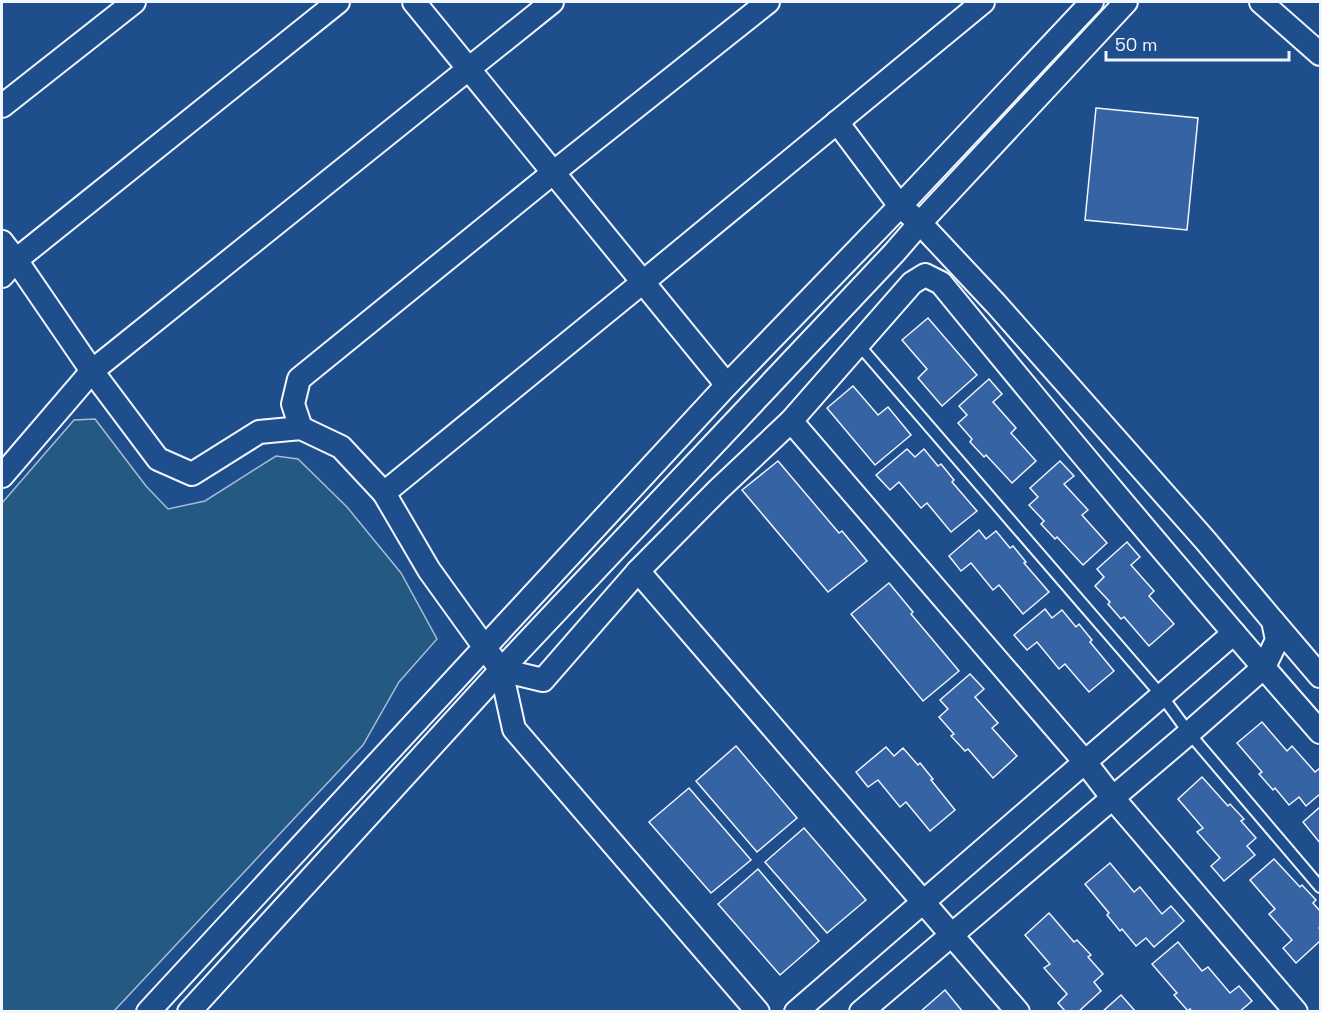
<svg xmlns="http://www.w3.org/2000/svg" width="1322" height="1013" font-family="'Space Grotesk',sans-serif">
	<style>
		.green { fill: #245a82; stroke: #a8bbd7; stroke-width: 1.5 }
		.building { fill: #3563a3; stroke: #f2f6ff; stroke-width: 1.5 }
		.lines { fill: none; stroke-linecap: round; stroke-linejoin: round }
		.service-casing { stroke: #f2f6ff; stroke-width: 14 }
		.minor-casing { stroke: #f2f6ff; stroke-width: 26 }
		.service { stroke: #1f4e8c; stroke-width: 10 }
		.minor { stroke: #1f4e8c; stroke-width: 22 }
	</style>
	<rect width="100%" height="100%" fill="#1f4e8c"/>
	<path class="green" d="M95 419 146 486 168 509 205 501 276 456 298 459 347 507 401 573 437 639 399 682 363 745 114 1011H2V503L74 420Z"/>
	<g class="building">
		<path d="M1096 108 1198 118 1187 230 1085 220Z"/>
		<path d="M928 318 977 375 942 406 918 378 927 369 902 340Z"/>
		<path d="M989 379 1002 394 993 402 1016 428 1011 433 1036 461 1012 483 986 455 984 457 970 442 972 439 958 423 967 415 959 406Z"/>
		<path d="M853 386 878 415 888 407 911 435 875 465 827 408Z"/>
		<path d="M907 449 915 457 924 449 938 466 941 464 954 480 952 482 977 511 951 532 927 503 921 508 899 482 890 490 876 475Z"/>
		<path d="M778 461 839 533 842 531 867 561 828 592 742 490Z"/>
		<path d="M1060 461 1074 476 1064 484 1088 510 1082 515 1107 543 1083 565 1057 537 1055 539 1041 524 1044 521 1029 505 1038 497 1030 488Z"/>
		<path d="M979 530 986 539 996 531 1010 548 1013 546 1026 562 1024 563 1049 592 1023 614 999 585 993 590 971 563 961 571 949 556Z"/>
		<path d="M1127 542 1140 557 1131 565 1154 591 1149 596 1174 624 1149 646 1124 617 1121 619 1108 604 1110 602 1095 586 1104 577 1097 569Z"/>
		<path d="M889 583 913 612 911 614 959 671 923 701 851 614Z"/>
		<path d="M1045 609 1052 618 1062 610 1076 627 1079 624 1092 640 1090 642 1114 671 1089 692 1065 664 1059 669 1037 642 1027 650 1014 635Z"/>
		<path d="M970 674 984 689 975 697 998 723 992 728 1017 756 993 778 968 749 965 751 951 736 954 734 939 717 948 709 940 700Z"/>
		<path d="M1262 722 1287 751 1292 746 1315 772 1320 768V794L1306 806 1299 797 1289 805 1275 788 1273 790 1259 774 1262 772 1237 743Z"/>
		<path d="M736 746 797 818 757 852 696 781Z"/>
		<path d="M886 747 894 756 903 748 918 765 920 763 933 779 931 780 955 810 930 831 906 802 900 807 878 780 868 787 856 772Z"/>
		<path d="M1202 777 1228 806 1230 804 1244 819 1241 821 1256 838 1247 846 1255 855 1224 881 1211 866 1220 858 1197 832 1203 828 1178 799Z"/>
		<path d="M689 788 751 860 711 893 649 822Z"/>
		<path d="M1320 807V843L1303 822Z"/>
		<path d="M804 828 866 900 827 933 765 862Z"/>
		<path d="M1274 859 1300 887 1302 885 1316 900 1313 903 1320 911V926L1319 928 1320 930V941L1296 963 1283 948 1292 940 1269 914 1275 909 1250 880Z"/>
		<path d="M1110 863 1134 892 1140 887 1162 914 1171 906 1184 921 1154 947 1146 938 1136 946 1122 929 1120 931 1107 915 1109 913 1085 884Z"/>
		<path d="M758 869 819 941 780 975 718 904Z"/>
		<path d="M1049 913 1074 942 1077 940 1091 955 1088 957 1103 974 1094 982 1101 991 1078 1012H1066L1058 1003 1067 994 1044 968 1050 964 1025 935Z"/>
		<path d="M1178 942 1202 971 1208 967 1230 993 1239 986 1252 1001 1239 1012H1192L1190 1009 1188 1011 1174 995 1177 993 1152 964Z"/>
		<path d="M945 990 963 1012H920Z"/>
		<path d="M1121 995 1136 1012H1102Z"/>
	</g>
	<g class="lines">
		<g class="service-casing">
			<path id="service" d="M858 344 1162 696 1189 733 1320 887"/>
		</g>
		<g class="minor-casing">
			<g id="minor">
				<path d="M414 2 727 385"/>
				<path d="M1261 2 1320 54"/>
				<path d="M2 106 134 2"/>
				<path d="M837 122 900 206 920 223 996 304 1205 540 1273 621 1277 640 1264 667 1189 733 861 1012"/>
				<path d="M2 242 16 260 92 371 158 459 192 474 259 432 301 428 341 447 384 493 643 282 983 2"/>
				<path d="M2 276 16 260 338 2"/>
				<path d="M791 421 1085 762 1112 797 1296 1012"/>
				<path d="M301 428 293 404 299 379 554 172 768 2"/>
				<path d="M2 476 92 371 552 2"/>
				<path d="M384 493 429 570 501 670 543 680 638 571 718 490 791 421 912 283 925 275 941 283C1065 435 1191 585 1320 732"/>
				<path d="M638 571 1018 1012"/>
				<path d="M1273 621 1320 676"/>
				<path d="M501 670 514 729 758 1012"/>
				<path d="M148 1012 727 385 900 206 1092 2"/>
				<path d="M189 1012 501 670 894 253 920 223 1126 2"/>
				<path d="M796 1012 1234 633"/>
			</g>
		</g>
		<use href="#service" class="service"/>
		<use href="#minor" class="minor"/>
	</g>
	<rect width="1322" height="1013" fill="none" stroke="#f2f6ff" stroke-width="6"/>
	<path d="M1106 51v9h183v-9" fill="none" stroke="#f2f6ff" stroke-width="3"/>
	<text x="1115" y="51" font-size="18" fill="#f2f6ff" stroke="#1f4e8c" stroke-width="4.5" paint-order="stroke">50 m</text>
</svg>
